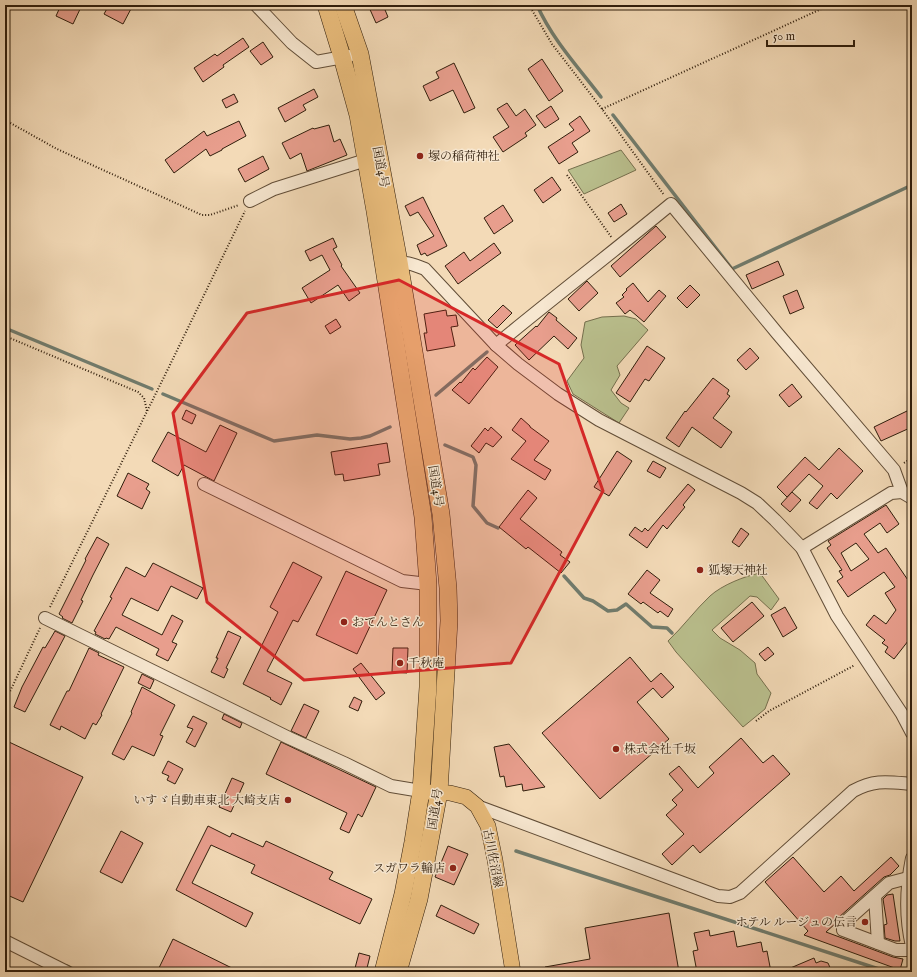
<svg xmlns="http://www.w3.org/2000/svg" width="917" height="977" font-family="'IM FELL English','Noto Serif JP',serif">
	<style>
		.green { fill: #bac08e; stroke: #756f4d }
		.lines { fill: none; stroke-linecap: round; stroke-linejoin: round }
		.stream { stroke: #707c6e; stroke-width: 3.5 }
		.building { fill: #e89e8d; stroke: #301e0c; fill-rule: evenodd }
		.minor-casing { stroke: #614d37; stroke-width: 14 }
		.major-casing { stroke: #301e0c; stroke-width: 16 }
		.highway-casing { stroke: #301e0c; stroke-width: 18 }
		.path { stroke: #301e0c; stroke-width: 2; stroke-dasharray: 1 2; stroke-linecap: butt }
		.minor { stroke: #f7e7d0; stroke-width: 12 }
		.major { stroke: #eabd7c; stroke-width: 15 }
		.highway { stroke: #eabd7c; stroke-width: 17 }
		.marked { fill: #d62828; fill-opacity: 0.2; stroke: #d62828; stroke-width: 3; stroke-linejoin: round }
		.poi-dot { fill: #8f2418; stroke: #f7e7d0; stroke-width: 1.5 }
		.labels { text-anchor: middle; stroke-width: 3; stroke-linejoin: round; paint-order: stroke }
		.poi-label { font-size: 12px; fill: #301e0c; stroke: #f7e7d0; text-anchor: start }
		.street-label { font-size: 12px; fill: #301e0c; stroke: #f7e7d0 }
	</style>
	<rect width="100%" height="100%" fill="#f3dab7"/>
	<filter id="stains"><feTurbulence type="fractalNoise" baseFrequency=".005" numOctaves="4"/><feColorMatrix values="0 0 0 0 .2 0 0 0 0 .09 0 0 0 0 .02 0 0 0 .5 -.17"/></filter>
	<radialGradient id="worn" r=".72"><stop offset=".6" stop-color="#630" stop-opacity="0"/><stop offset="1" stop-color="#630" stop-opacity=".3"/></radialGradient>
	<g class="green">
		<path d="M621 150 636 170 584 194 568 170Z"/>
		<path d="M624 316 636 319 648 330 617 366 620 375 611 390 621 403 629 408 619 423 573 394 567 381 584 358 581 345 585 322 602 317Z"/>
		<path d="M760 573 779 599 771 610 757 597 750 596 712 630 720 638 740 650 755 663 757 674 771 693 765 709 743 727 676 652 668 641C683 627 695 610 710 596 722 585 745 576 760 573Z"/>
	</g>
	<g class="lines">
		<g class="stream">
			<path d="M537 5C552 39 578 67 601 97"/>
			<path d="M613 115 732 269 912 185"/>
			<path d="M5 328 152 389"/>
			<path d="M163 394 274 441 317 435 350 439 361 438 370 436 390 427"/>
			<path d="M436 395 487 352"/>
			<path d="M445 445 473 457 476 465 473 506 487 523 498 528"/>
			<path d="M564 576 584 598 593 601 608 611 617 610 626 604 652 627 667 628 672 633"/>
			<path d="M516 851 888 972"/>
			<path d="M67 966 79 972"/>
		</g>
	</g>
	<g class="building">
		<path d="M61 5H82L73 24 56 16Z"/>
		<path d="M109 5H133L123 24 104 14Z"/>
		<path d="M368 5H383L388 17 376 23Z"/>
		<path d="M243 38 249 47 223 65 224 67 203 82 194 68 215 54 217 56Z"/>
		<path d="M263 42 273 57 261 65 250 51Z"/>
		<path d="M542 59 563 91 549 101 528 69Z"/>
		<path d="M454 63 475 108 464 113 453 90 430 101 423 86 439 78 436 72Z"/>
		<path d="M314 89 318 97 303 105 306 110 285 122 278 108Z"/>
		<path d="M234 94 238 102 226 108 222 100Z"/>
		<path d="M507 103 516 116 525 109 536 125 525 133 527 136 503 152 493 137 509 127 497 109Z"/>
		<path d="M551 106 559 119 545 128 536 116Z"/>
		<path d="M580 116 590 131 572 143 578 152 559 164 548 147 574 130 569 124Z"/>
		<path d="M239 121 246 136 222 149V150L210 156 206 149 174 173 165 160 204 131 207 136Z"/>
		<path d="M329 125 334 142 340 139 347 155 307 171 301 153 290 159 282 143 313 128 314 129Z"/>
		<path d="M263 156 269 169 245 182 238 169Z"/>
		<path d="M552 177 561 190 543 203 534 190Z"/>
		<path d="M423 197 447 246 427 256 425 253 421 255 417 245 434 236 418 212 410 216 405 206Z"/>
		<path d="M621 204 627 214 614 222 608 213Z"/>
		<path d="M503 205 513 221 494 234 484 218Z"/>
		<path d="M656 226 666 237 620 277 611 266Z"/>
		<path d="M333 238 337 247 333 249 342 265 341 266 360 293 349 301 338 285 311 303 302 288 330 270 322 255 310 261 305 251Z"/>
		<path d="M494 243 501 253 458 284 445 266 464 252 470 261Z"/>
		<path d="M778 261 784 275 752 289 746 275Z"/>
		<path d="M587 281 598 293 579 311 568 299Z"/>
		<path d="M633 283 648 302 659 290 666 296 644 322 630 310 625 314 616 303 624 297 622 295 627 290 626 289Z"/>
		<path d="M690 285 700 295 687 308 677 298Z"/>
		<path d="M797 290 804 308 790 314 783 296Z"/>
		<path d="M503 305 512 313 497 328 488 320Z"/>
		<path d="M446 310 447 316 456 315 458 326 451 327 455 346 427 351 424 333H427L424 314Z"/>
		<path d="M549 312 557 318 556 320 577 338 568 349 554 336 529 360 515 345 536 326 537 327Z"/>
		<path d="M336 319 341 327 330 334 325 326Z"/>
		<path d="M647 346 665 358 649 381 645 379 630 402 616 393Z"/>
		<path d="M750 348 759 358 746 370 737 360Z"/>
		<path d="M487 357 498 367 469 404 452 390 460 382 461 383 473 368 475 370Z"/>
		<path d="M713 378 729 390 727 394 730 396 713 418 732 432 721 448 692 427 679 447 666 438 685 411 686 412Z"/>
		<path d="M792 384 802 397 789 407 779 395Z"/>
		<path d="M186 410 196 415 192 424 182 419Z"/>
		<path d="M907 411 912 423V427L881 441 874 427Z"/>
		<path d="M521 418 530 426V427L549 441 534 460 551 470 545 480 511 459 526 441 512 430Z"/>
		<path d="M220 425 237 433 214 481 184 465 178 476 152 461 168 432 206 452Z"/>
		<path d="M491 427 502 437 493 447 486 443 479 453 471 446 485 428 488 431Z"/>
		<path d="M387 443 390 462 378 464 380 475 344 481 343 474 335 475 331 452Z"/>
		<path d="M839 448 863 471 837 499 831 493 817 509 809 503 823 486 809 474 787 497 777 487 805 457 819 470Z"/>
		<path d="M617 451 632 461 609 496 594 487Z"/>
		<path d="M653 461 666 468 660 478 647 471Z"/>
		<path d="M128 473 149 484 146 489 150 492 142 509 117 496Z"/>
		<path d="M688 484 695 490 683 505 685 507 667 529 663 525 647 548 629 535 635 527 642 532 645 528 648 531Z"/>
		<path d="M528 490 537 498 520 519 562 552 560 555 570 562 561 573 528 547 526 549 499 527Z"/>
		<path d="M792 492 801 500 790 512 781 504Z"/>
		<path d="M886 505 899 524 887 533 880 523 864 534 878 553 886 548 912 586V636L894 659 885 652 888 647 882 643 885 640 866 625 874 615 886 624 896 610 885 593 895 587 884 572 848 597 837 581 843 577 839 571 842 570 827 548 831 545 828 541ZM856 543 869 559 851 571 841 553Z"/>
		<path d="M741 528 749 534 739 547 732 542Z"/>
		<path d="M97 537 109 544 93 575 81 600 83 601 72 623 62 618 63 617 59 614 86 560 85 559Z"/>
		<path d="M293 562 322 577 298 622 293 620 267 671 292 683 281 705 270 699 271 698 243 684 278 612 270 607Z"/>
		<path d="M153 563 203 588 197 599 171 586 158 611 131 598 122 615 162 635 172 615 183 621 172 642 177 644 168 661 156 655 159 649 116 627 109 639 106 638 105 639 95 634 96 632 94 631 112 598 110 597 126 567 145 577Z"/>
		<path d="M647 570 660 580 650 593 673 609 668 617 660 611 658 613 643 602 641 604 628 594Z"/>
		<path d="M346 571 387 590 357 654 316 635Z"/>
		<path d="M752 602 764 616 733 642 721 628Z"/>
		<path d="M785 607 797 628 783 637 771 615Z"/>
		<path d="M55 631 65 636 25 712 14 707 22 687 43 647 45 648Z"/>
		<path d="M228 631 241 637 226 668 228 669 224 678 211 672 218 658H216Z"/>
		<path d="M768 647 774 654 765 661 759 654Z"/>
		<path d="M89 648 99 653 98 655 124 667 101 714 102 715 96 725 93 723 85 739 61 726 60 730 50 725 67 691H69Z"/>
		<path d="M393 648H408L407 673 392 672Z"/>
		<path d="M630 657 651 682 661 673 674 687 662 698 653 688 637 702 669 739 600 799 542 733Z"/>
		<path d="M361 663 385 693 376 700 353 669Z"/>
		<path d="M142 674 154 680 150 689 138 683Z"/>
		<path d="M142 687 175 705 160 735 163 736 154 756 132 746 124 760 112 754 132 713 131 712Z"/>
		<path d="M354 697 362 701 358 711 349 707Z"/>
		<path d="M304 704 319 711 306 738 291 731Z"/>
		<path d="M224 714 242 723 240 728 222 719Z"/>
		<path d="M193 716 207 723 195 747 186 742 193 729 187 727Z"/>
		<path d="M741 738 763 763 773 755 790 774 700 853 693 845 672 865 662 854 684 834 666 815 677 805 672 800 683 790 669 774 679 766 698 788 714 773 709 767Z"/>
		<path d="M9 742 83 777 23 902 5 894V751Z"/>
		<path d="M281 742 376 787 362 817 358 814 349 833 340 829 347 813 266 774Z"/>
		<path d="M509 744 545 787 523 791 522 784 506 787 504 776 500 777 494 747Z"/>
		<path d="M168 761 183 769 175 784 167 780 169 776 162 773Z"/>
		<path d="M232 778 244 783 231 812 219 807Z"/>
		<path d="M208 826 230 837 232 833 263 847 266 841 333 872 329 879 372 899 360 924 251 873 255 865 211 845 192 883 253 913 246 927 176 890Z"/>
		<path d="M121 831 143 843 122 883 100 872Z"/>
		<path d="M448 846 468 854 454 885 435 877Z"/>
		<path d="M793 857 824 892 841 876 854 891 891 857 899 866 890 875 884 877 838 918 836 923 826 932 893 957 903 959 900 970 804 935 808 931 765 882Z"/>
		<path d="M893 894 900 941H895L885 938 884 925 887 924 883 899 887 895Z"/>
		<path d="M441 905 479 924 474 934 436 916Z"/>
		<path d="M669 913 679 972H546L545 967 590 959 585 928Z"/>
		<path d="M709 930 710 936 734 931 737 947 761 942 763 952 767 951 771 972H697L693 951 698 950 694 933Z"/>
		<path d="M173 939 240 972H157Z"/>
		<path d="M359 953 370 956 366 972H354Z"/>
		<path d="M814 958 816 963 821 961 828 963 832 972H781Z"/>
	</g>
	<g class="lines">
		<g class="minor-casing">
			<g id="minor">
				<path d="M256 5 292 43 316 62 349 56"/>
				<path d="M250 201 274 189 366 160"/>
				<path d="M391 263C404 261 413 264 425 269L496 345 518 364 558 394 599 420 741 493 757 503 775 520 802 548 837 616 902 714 912 733"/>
				<path d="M496 345C554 297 613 252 671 204L777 333 894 470 902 492"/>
				<path d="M204 484 402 581 428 584"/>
				<path d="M802 548 891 493 902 492 912 498"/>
				<path d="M45 618 289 738 344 763 391 786 421 791"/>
				<path d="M477 806 718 896 730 897 740 893 853 791C875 779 888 782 912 784"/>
				<path d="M912 858C906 888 905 917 912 946"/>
				<path d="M908 878 889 883 843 924V930L896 950H912"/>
				<path d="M875 896 878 943"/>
				<path d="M5 941 67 972"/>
			</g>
		</g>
		<g class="major-casing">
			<path id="major" d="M428 792 450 793 466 797 477 806 488 826 495 860 513 972"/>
		</g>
		<g class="highway-casing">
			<g id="highway">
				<path d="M326 5 342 57 358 115 375 211 423 517 428 584V687L421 791 413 842 403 894 383 972"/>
				<path d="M343 5 360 54 399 262 441 514 448 588 449 621 439 792 419 899 398 972"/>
			</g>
		</g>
		<g class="path">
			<path d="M529 5 552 44 602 109 664 195"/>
			<path d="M602 109 830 5"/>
			<path d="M5 120 57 149 202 215H210L239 205"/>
			<path d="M567 175 612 238"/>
			<path d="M5 336 138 392 144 398 147 411"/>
			<path d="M904 463 912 458"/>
			<path d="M50 607 166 373 245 211"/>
			<path d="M5 702 40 628"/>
			<path d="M756 721 769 711 855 665"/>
		</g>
		<use href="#minor" class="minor"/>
		<use href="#major" class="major"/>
		<use href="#highway" class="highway"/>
	</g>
	<path class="marked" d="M399 280 559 364 603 491 511 663 304 680 207 602 173 413 247 313Z"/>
	<g class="poi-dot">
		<circle cx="420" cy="156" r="4"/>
		<circle cx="700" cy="570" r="4"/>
		<circle cx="344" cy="622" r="4"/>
		<circle cx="400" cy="663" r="4"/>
		<circle cx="616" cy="749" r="4"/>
		<circle cx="288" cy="800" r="4"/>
		<circle cx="453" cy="868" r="4"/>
		<circle cx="865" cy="922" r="4"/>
	</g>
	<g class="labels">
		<g class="poi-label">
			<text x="428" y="160">塚の稲荷神社</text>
			<text x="708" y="574">狐塚天神社</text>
			<text x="352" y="626">おてんとさん</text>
			<text x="408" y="667">千秋庵</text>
			<text x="624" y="753">株式会社千坂</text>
			<text x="280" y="804" text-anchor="end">いすゞ自動車東北 大崎支店</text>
			<text x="445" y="872" text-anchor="end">スガワラ輪店</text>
			<text x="857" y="926" text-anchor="end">ホテル ルージュの伝言</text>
		</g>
		<g class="street-label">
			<text transform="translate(381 167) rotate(79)" y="4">国道4号</text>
			<text transform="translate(436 486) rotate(81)" y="4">国道4号</text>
			<text transform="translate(435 809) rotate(-81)" y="4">国道4号</text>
			<text transform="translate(493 858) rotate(79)" y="4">古川佐沼線</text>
		</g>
	</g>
	<rect width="917" height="977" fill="none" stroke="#f3dab7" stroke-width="20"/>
	<rect x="6" y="6" width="905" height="965" fill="none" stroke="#301e0c" stroke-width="2"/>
	<rect x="10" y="10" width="897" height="957" fill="none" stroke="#301e0c"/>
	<path d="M767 40v6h87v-6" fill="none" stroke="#301e0c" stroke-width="2"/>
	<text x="773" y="40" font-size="12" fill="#301e0c" stroke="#f7e7d0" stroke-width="3" paint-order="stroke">50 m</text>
	<rect width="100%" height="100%" filter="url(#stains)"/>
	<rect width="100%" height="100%" fill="url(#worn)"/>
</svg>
